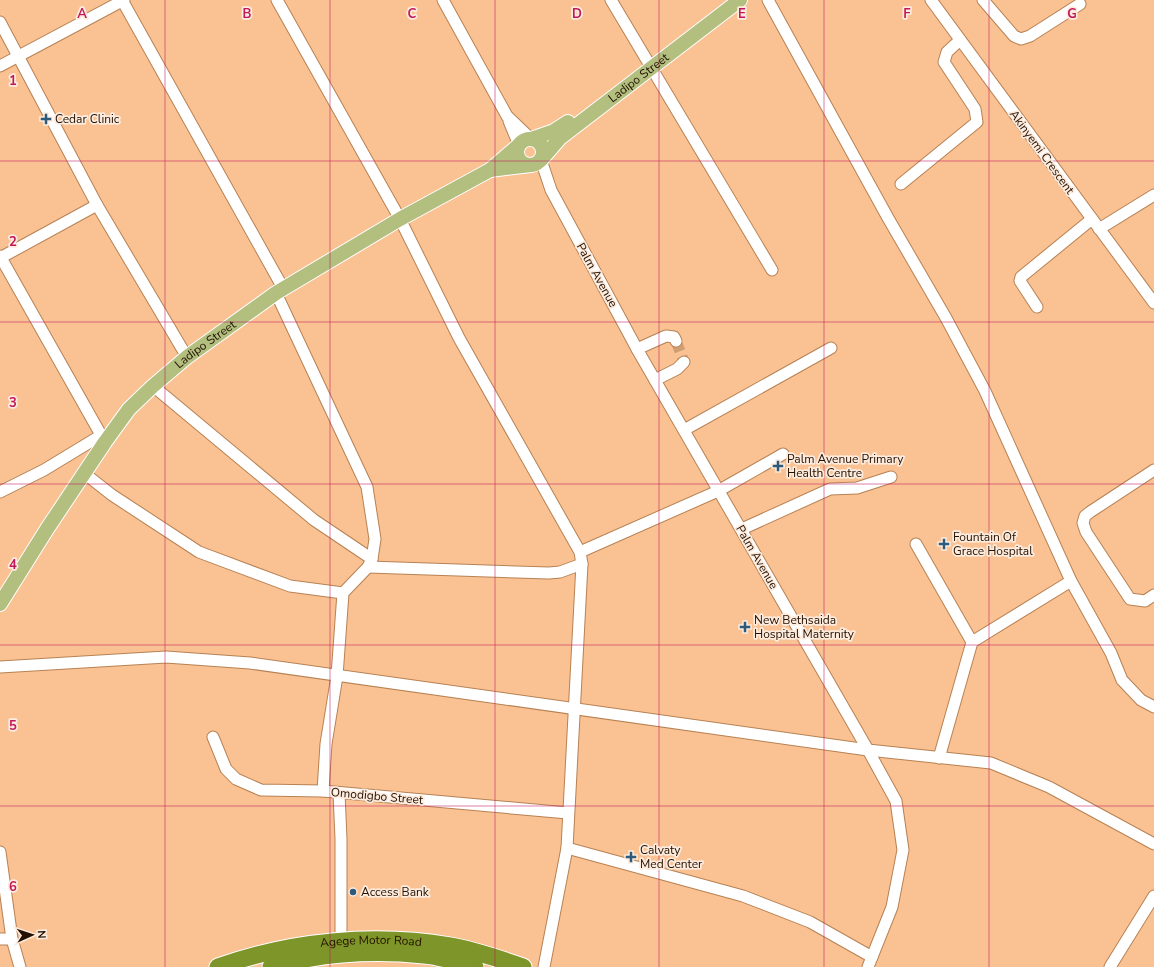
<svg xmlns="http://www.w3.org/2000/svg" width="1154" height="967" font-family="'Nunito Sans',sans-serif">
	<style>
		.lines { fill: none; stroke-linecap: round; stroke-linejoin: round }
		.minor-tunnel { stroke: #cf9e75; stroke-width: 11; stroke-dasharray: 11 5.5; stroke-linecap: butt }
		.minor-casing { stroke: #b78254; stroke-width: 13 }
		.major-casing { stroke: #fff; stroke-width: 16 }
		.highway-casing { stroke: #fff; stroke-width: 19 }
		.minor { stroke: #fff; stroke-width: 11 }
		.major { stroke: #b2bf7f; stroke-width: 14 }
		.highway { stroke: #7e9529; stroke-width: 17 }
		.grid { fill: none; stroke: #c2185b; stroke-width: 1; stroke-opacity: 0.55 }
		.poi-dot { fill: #2e5b7b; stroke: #fdecde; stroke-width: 1.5 }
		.labels { text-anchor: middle; stroke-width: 3.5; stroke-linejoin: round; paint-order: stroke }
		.street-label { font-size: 12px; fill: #231000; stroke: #fdecde }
		.poi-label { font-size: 12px; fill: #231000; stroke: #fdecde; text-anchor: start }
		.grid-label { font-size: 13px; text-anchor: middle; font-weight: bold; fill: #c2185b; stroke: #fdecde; stroke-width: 3.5; stroke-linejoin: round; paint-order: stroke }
	</style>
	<rect width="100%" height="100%" fill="#fac192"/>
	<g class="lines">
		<path class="minor-tunnel" d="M676 341 684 362"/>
		<g class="minor-casing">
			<g id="minor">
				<path d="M122 0 283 288"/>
				<path d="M277 0 400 219 459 338 580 552 582 564 567 848 544 967"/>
				<path d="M443 0 507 116 531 139"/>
				<path d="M611 0 772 270"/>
				<path d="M768 0 888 218 946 318 985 391 1071 581 1111 653 1122 680 1141 700 1154 707"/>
				<path d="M931 0 1154 303"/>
				<path d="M983 0 1014 36 1021 39 1030 36 1080 4"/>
				<path d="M0 22 97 205 187 357"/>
				<path d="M0 66 124 0"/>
				<path d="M509 121 519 145"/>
				<path d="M541 160 551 190 637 349 868 750 896 801 903 850 892 907 868 967"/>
				<path d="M901 184 977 122 975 109 944 62 947 52 960 40"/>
				<path d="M1099 229 1154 195"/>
				<path d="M0 256 105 442"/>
				<path d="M0 258 97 205"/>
				<path d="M276 293 367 487 375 539 372 559 368 567 343 593 337 676 326 744 323 791"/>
				<path d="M1037 307 1020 281 1021 277 1092 219"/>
				<path d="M637 349 666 336 674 337 676 341"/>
				<path d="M655 380 677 369 684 362"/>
				<path d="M153 386 314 520 372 559"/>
				<path d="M684 430 831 348"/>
				<path d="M1154 470 1090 512 1085 516 1083 523 1086 532 1130 599 1145 601 1154 595"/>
				<path d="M84 473 112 495 199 552 290 586 343 593"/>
				<path d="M0 492 44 470 100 436"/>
				<path d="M742 529 830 489 857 488 891 477"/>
				<path d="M916 544 972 642"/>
				<path d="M580 552 718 491 783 454"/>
				<path d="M368 567 549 573 560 572 582 564"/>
				<path d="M0 667 166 657 250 663 868 750 991 763 1049 787 1154 844"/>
				<path d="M213 737 226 769 236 779 261 790 323 791 568 813"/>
				<path d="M939 758 972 642 1071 581"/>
				<path d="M339 793 341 839V943"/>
				<path d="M567 848 743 896 810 922 872 957"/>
				<path d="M0 852 12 939 20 967"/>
				<path d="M0 939H12"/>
				<path d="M1110 967 1154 896"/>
			</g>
		</g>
		<g class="major-casing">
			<g id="major">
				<path d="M531 139 554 131 568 122"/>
				<circle cx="530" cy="152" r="13"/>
				<path id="s1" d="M541 160 560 138 740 0"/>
				<path d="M490 170 531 165"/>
				<path id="s2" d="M0 604 47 529 105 442 129 409 153 386 187 357 276 293 400 219 490 170 519 145"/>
			</g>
		</g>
		<g class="highway-casing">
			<g id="highway">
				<path id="s3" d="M218 967C290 941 374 933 450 946 474 950 500 959 523 967"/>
				<path d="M271 967C320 953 374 950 424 955 441 956 459 963 475 967"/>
			</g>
		</g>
		<use href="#minor" class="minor"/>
		<use href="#major" class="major"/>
		<use href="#highway" class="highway"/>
	</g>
	<path class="grid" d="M165 0V967M330 0V967M495 0V967M659 0V967M824 0V967M989 0V967M0 161H1154M0 322H1154M0 484H1154M0 645H1154M0 806H1154"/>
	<g class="poi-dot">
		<path d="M44 113h4v4h4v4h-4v4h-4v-4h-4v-4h4z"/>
		<path d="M776 460h4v4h4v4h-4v4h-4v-4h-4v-4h4z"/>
		<path d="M942 538h4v4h4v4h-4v4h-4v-4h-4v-4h4z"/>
		<path d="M743 621h4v4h4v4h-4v4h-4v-4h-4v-4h4z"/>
		<path d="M629 851h4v4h4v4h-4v4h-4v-4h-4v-4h4z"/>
		<circle cx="353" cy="892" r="4"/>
	</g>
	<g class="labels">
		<g class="street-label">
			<text dy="4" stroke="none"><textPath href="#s1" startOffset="128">Ladipo Street</textPath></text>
			<text transform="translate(1042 152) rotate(54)" y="4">Akinyemi Crescent</text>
			<text transform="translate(597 275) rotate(61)" y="4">Palm Avenue</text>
			<text dy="4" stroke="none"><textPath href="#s2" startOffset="334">Ladipo Street</textPath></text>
			<text transform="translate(757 557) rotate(60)" y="4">Palm Avenue</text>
			<text transform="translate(377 796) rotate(5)" y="4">Omodigbo Street</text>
			<text dy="4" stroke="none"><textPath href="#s3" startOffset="156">Agege Motor Road</textPath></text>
		</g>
		<g class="poi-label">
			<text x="55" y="123">Cedar Clinic</text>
			<text x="787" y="463">Palm Avenue Primary<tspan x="787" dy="14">Health Centre</tspan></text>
			<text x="953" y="541">Fountain Of<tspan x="953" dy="14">Grace Hospital</tspan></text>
			<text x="754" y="624">New Bethsaida<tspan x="754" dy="14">Hospital Maternity</tspan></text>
			<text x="640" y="854">Calvaty<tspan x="640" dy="14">Med Center</tspan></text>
			<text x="361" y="896">Access Bank</text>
		</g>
	</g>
	<g class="grid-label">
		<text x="82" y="18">A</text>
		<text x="247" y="18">B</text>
		<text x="412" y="18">C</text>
		<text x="577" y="18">D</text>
		<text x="742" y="18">E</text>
		<text x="907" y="18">F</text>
		<text x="1072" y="18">G</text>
		<text x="13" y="85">1</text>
		<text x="13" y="246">2</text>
		<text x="13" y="407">3</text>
		<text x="13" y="569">4</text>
		<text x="13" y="730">5</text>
		<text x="13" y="891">6</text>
	</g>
	<g transform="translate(32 935) rotate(87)" stroke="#fdecde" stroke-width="3" paint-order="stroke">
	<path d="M0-3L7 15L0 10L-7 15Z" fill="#231000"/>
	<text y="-6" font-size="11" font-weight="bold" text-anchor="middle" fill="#231000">N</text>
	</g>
</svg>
